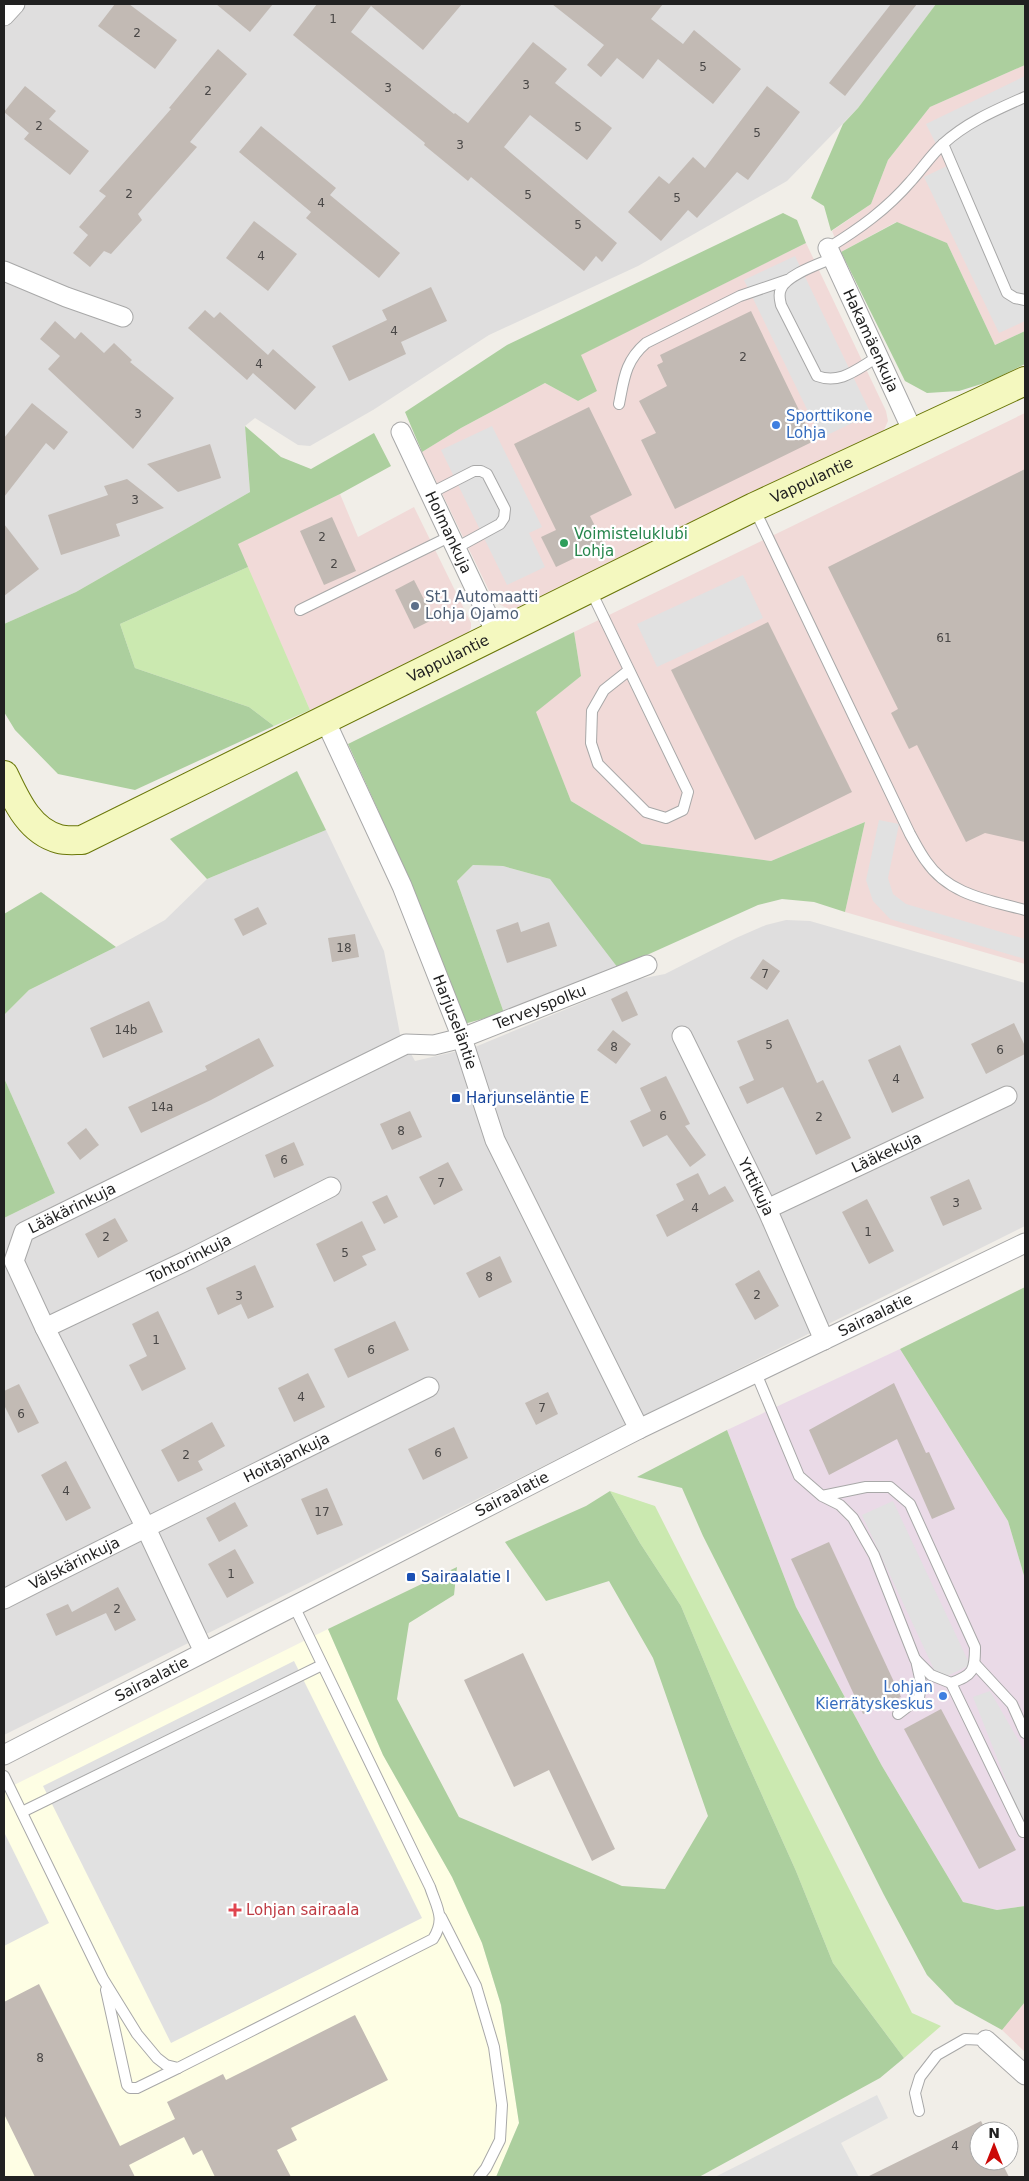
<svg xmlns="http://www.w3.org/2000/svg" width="1029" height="2181" font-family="'DejaVu Sans',sans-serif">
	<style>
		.residential { fill: #dfdede }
		.commercial { fill: #f1dad8 }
		.industrial { fill: #eadae7 }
		.education { fill: #fefee4 }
		.grass { fill: #cbe9b0 }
		.forest { fill: #accf9e }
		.parking { fill: #e1e1e1 }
		.building { fill: #c2bab4 }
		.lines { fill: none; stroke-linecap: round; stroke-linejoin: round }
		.lane-casing { stroke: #a8a8a8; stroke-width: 12 }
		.street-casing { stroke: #a8a8a8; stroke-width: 21 }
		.secondary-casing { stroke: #6a7709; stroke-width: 30 }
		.lane { stroke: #fff; stroke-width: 10 }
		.street { stroke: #fff; stroke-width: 19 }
		.secondary { stroke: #f4f8bf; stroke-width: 28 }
		.shop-dot { fill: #3f7fe0; stroke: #fff; stroke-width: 2 }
		.leisure-dot { fill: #2e9e5b; stroke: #fff; stroke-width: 2 }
		.service-dot { fill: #5c6f8a; stroke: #fff; stroke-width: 2 }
		.transit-dot { fill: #1a4fb4; stroke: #fff; stroke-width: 2 }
		.health-dot { fill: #e0444e; stroke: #fff; stroke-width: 2 }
		.labels { text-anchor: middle; stroke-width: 4.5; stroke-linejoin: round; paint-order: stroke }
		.number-label { font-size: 12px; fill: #494746 }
		.street-label { font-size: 15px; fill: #212121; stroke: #fff }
		.shop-label { font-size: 15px; fill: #366cbe; stroke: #fff; text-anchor: start }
		.leisure-label { font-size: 15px; fill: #27864d; stroke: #fff; text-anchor: start }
		.service-label { font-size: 15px; fill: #4e5e75; stroke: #fff; text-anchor: start }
		.transit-label { font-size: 15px; fill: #164399; stroke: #fff; text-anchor: start }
		.health-label { font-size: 15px; fill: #be3a42; stroke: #fff; text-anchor: start }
	</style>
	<rect width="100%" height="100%" fill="#f1eee8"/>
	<g class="residential">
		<path d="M4 4H936L858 108 787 181 638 266 489 335 373 410 310 446 298 445 255 418 245 426 250 492 76 592 4 624Z"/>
		<path d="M326 830 384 951 400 1034 415 1061 475 1047 639 979 665 974 736 938 766 925 786 920 810 921 1025 983V1226L4 1735V1218L55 1193 4 1078V1015L29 990 116 947 165 920 207 879Z"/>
		<path d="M473 865 503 866 550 879 583 917 618 968 504 1013 457 881Z"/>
	</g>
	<g class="commercial">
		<path d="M1025 65V331L995 345 947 243 896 222 841 252 832 231 871 204 888 160 930 107Z"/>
		<path d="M806 243 886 411 888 421 881 437 516 608 508 609 494 601 422 452 461 428 545 383 578 401 597 391 580 355Z"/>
		<path d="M1025 413V964L845 912 865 822 771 861 642 844 571 801 535 712 581 676 574 632Z"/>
		<path d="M340 494 358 537 414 507 471 623V628L468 633 463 638 310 710 237 544Z"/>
		<path d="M1025 2002V2052L1002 2030Z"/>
	</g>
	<path class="industrial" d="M900 1349 1008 1521 1025 1579V1906L997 1910 963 1902 882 1766 796 1607 727 1430Z"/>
	<path class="education" d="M328 1629 383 1755 452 1877 482 1943 501 2005 519 2123 496 2177H4V1790Z"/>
	<g class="grass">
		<path d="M248 567 310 710 274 726 249 707 135 668 120 624Z"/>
		<path d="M610 1491 655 1506 912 2013 941 2026 904 2058 833 1963 796 1871 731 1726 681 1606 640 1543Z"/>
	</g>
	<g class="forest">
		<path d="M936 4H1025V65L930 107 888 160 871 204 831 231 824 206 811 198 843 124 858 108Z"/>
		<path d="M783 213 797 220 806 243 581 355 597 391 578 401 545 383 461 428 422 452 405 412 507 345Z"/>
		<path d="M897 222 947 243 995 345 1025 331V364L991 381 959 391 927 393 905 381 841 252Z"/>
		<path d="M245 426 281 457 311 469 374 433 391 466 340 494 238 544 248 567 120 624 135 668 249 707 274 726 135 790 58 774 15 730 4 712V624L76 592 250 492Z"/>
		<path d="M574 632 581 676 536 712 571 801 642 844 771 861 865 822 845 912 814 902 782 899 758 905 618 968 550 879 503 866 473 865 457 881 504 1013 464 1024 378 810 348 744Z"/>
		<path d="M297 771 326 830 207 879 170 839Z"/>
		<path d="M41 892 116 947 29 990 4 1015V914Z"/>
		<path d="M4 1078 55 1193 4 1218Z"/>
		<path d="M1025 1287V1579L1008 1521 900 1349Z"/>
		<path d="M727 1430 796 1607 882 1766 963 1902 997 1910 1025 1906V2002L1002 2030 955 2004 927 1975 884 1895 703 1536 682 1488 637 1477Z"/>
		<path d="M610 1491 640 1543 681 1606 731 1726 796 1871 833 1963 904 2058 880 2078 699 2177H496L519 2123 501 2005 482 1943 452 1877 383 1755 328 1629 457 1567 454 1595 409 1623 397 1699 459 1817 622 1886 665 1889 708 1816 653 1658 609 1581 546 1601 505 1542 586 1506Z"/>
	</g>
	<g class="parking">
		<path d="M1025 76V321L999 333 924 177 947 166 926 124Z"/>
		<path d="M795 256 871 414 821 438 744 280Z"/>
		<path d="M492 426 542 527 529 533 545 567 507 585 441 450Z"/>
		<path d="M743 575 763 618 657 667 637 624Z"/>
		<path d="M879 820 899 824 888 878 893 894 906 904 1025 939V959L890 919 873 901 866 880Z"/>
		<path d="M893 1501 970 1665 939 1680 862 1515Z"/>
		<path d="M294 1661 422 1918 171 2043 43 1786Z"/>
		<path d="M990 1691 1024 1750 1025 1817 1022 1821 973 1697Z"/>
		<path d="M4 1832 49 1923 4 1946Z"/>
		<path d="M877 2095 888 2118 841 2143 859 2177H715Z"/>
	</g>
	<g class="building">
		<path d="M115 4H129L177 40 155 69 98 26Z"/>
		<path d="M216 4H273L250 32Z"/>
		<path d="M317 4H462L423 50 371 6 351 32 454 114 455 113 468 123 533 42 567 69 555 83 612 128 587 160 530 115 504 147 617 243 602 262 596 256 584 271 471 177 468 181 424 145 425 143 293 35Z"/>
		<path d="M552 4H663L651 19 683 44 694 30 741 69 713 104 658 59 643 79 617 58 601 77 587 65 604 45Z"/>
		<path d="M891 4H917L845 96 829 83Z"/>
		<path d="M218 49 247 74 190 142 197 147 138 214 142 220 111 254 104 251 90 267 73 253 88 235 79 227 106 196 99 191 171 109 169 108Z"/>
		<path d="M25 86 56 111 49 119 89 151 70 175 24 139 29 133 4 112Z"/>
		<path d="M767 86 800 112 748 180 737 172 697 218 688 210 661 241 628 212 659 176 669 184 693 157 705 168Z"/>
		<path d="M261 126 336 188 330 195 400 253 379 278 306 218 311 212 239 152Z"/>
		<path d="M254 221 297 254 268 291 226 258Z"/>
		<path d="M431 287 447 321 401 342 406 354 349 381 332 346 387 320 382 310Z"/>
		<path d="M205 310 214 318 220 312 268 355 273 349 316 387 295 410 253 373 247 380 188 328Z"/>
		<path d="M751 311 814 441 675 509 641 440 656 433 639 401 667 386 657 365 663 362 660 355Z"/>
		<path d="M55 321 75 339 81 332 104 353 114 343 132 360 130 362 174 398 133 449 48 369 60 356 40 339Z"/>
		<path d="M32 403 68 432 54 450 46 443 4 497V438Z"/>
		<path d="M589 407 632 495 590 516 604 544 556 567 541 537 556 530 514 444Z"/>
		<path d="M210 444 221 478 178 492 147 464Z"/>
		<path d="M1025 469V842L985 833 966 842 917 745 909 749 891 713 898 709 828 567Z"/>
		<path d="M127 479 164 508 116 524 120 536 61 555 48 515 108 495 104 486Z"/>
		<path d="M332 517 356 571 324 585 300 531Z"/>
		<path d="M4 524 39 569 4 596Z"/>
		<path d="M414 580 434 619 414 629 395 590Z"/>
		<path d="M768 622 852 792 755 840 671 670Z"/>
		<path d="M258 907 267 924 243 936 234 919Z"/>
		<path d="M518 922 521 932 549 922 557 946 507 963 496 930Z"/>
		<path d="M355 934 359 957 332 962 328 938Z"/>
		<path d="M763 959 780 971 767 990 750 978Z"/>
		<path d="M627 991 638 1015 622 1022 611 999Z"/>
		<path d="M149 1001 163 1032 103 1058 90 1028Z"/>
		<path d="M788 1019 817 1083 823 1080 851 1138 816 1155 783 1087 747 1104 739 1087 754 1080 737 1041Z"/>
		<path d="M1014 1023 1025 1046V1054L986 1074 971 1044Z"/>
		<path d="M613 1030 631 1044 616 1064 597 1050Z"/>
		<path d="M259 1038 274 1066 211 1100 141 1133 128 1107 207 1070 205 1066Z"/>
		<path d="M900 1045 924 1098 892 1113 868 1060Z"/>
		<path d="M666 1076 690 1124 685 1126 706 1155 690 1167 667 1135 643 1147 630 1121 651 1111 640 1088Z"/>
		<path d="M410 1111 422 1137 392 1150 380 1124Z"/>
		<path d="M86 1128 99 1145 80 1160 67 1143Z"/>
		<path d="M294 1142 304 1165 274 1178 265 1155Z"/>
		<path d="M448 1162 463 1190 434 1205 419 1177Z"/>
		<path d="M698 1173 709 1195 725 1186 734 1201 667 1237 656 1215 684 1200 676 1184Z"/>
		<path d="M969 1179 982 1209 943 1226 930 1197Z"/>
		<path d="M387 1195 398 1217 384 1224 372 1202Z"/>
		<path d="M867 1199 894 1251 869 1264 842 1212Z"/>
		<path d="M115 1218 128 1241 98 1258 85 1234Z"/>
		<path d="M362 1221 376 1250 362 1256 367 1265 334 1282 316 1244Z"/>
		<path d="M500 1256 512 1282 479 1298 466 1273Z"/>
		<path d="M255 1265 274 1307 248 1319 241 1304 218 1315 206 1288Z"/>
		<path d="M759 1270 779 1306 755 1320 735 1284Z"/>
		<path d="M158 1311 186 1369 142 1391 129 1365 147 1356 132 1324Z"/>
		<path d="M395 1321 409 1350 348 1378 334 1349Z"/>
		<path d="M308 1373 325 1407 294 1422 278 1388Z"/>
		<path d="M894 1383 926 1453 929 1452 955 1509 932 1519 897 1439 829 1475 809 1430Z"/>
		<path d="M19 1384 39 1423 18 1433 4 1405V1391Z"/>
		<path d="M548 1392 558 1414 536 1425 525 1403Z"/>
		<path d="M212 1422 225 1446 198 1461 203 1470 178 1482 161 1450Z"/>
		<path d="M454 1427 468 1458 423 1480 408 1449Z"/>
		<path d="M66 1461 91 1508 66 1521 41 1475Z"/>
		<path d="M327 1488 343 1525 317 1535 301 1499Z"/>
		<path d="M235 1502 248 1526 219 1542 206 1518Z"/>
		<path d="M829 1542 901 1697 863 1714 791 1559Z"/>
		<path d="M235 1549 254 1583 227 1598 208 1564Z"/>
		<path d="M118 1587 136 1620 115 1631 106 1613 56 1636 46 1614 68 1604 72 1612Z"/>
		<path d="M523 1653 615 1849 592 1861 549 1770 514 1787 464 1680Z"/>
		<path d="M941 1709 1016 1850 979 1869 904 1729Z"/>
		<path d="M39 1984 120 2146 175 2119 167 2102 223 2074 226 2080 355 2015 388 2080 291 2128 297 2140 277 2150 291 2177H215L202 2150 193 2155 184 2137 129 2165 135 2177H35L4 2114V2002Z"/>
		<path d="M981 2121 986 2131H979V2161H1001L1009 2177H867Z"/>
	</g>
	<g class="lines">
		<g class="lane-casing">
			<g id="lane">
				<path d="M943 144 1007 293 1015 298 1025 300"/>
				<path d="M828 248C859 229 887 209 911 181 922 169 931 155 943 144 967 122 996 110 1025 97"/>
				<path d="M833 258C819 264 786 275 781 289 778 295 780 299 781 305L817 376C841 385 858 368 878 357"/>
				<path d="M619 404C624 379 625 361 646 343L740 296 787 280"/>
				<path d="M431 493 474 471H481L487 474 505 509 504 518 500 524 456 548"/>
				<path d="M754 508 910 834C915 843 920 853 926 861 949 895 988 900 1025 910"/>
				<path d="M590 589 688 792 683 810 666 818 646 812 598 764 591 743 592 711 604 690 628 671"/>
				<path d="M300 610 451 536"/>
				<path d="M756 1373 799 1476 822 1496 840 1505 853 1518 874 1555 915 1659 931 1675 951 1683C973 1675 975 1671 975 1647L910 1504 890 1487H866L822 1496"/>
				<path d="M975 1664 1012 1704 1025 1733"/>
				<path d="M951 1683 1023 1832"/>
				<path d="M898 1714 919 1698 921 1683 916 1660"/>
				<path d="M4 1776 103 1979 137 2034 157 2058 166 2065 178 2068 433 1939C446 1919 437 1908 430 1887L294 1606"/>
				<path d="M22 1812 322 1665"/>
				<path d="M441 1917 476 1986 494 2047 502 2105 500 2140 486 2168 479 2177"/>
				<path d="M106 1990 127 2085 130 2088H137L178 2068"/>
				<path d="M919 2111 915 2093 920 2077 937 2055 965 2039 986 2040"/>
			</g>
		</g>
		<g class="street-casing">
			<g id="street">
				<path d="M4 16 15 4"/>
				<path id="s1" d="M828 248 914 434"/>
				<path d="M4 271 66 297 123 317"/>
				<path id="s2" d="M401 432 496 633"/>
				<path id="s3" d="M325 720 402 886 462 1038 495 1140 639 1429"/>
				<path id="s4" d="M682 1036 767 1209 824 1340"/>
				<path id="s5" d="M767 1209 1007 1096"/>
				<path id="s6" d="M45 1328 190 1259 331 1187"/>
				<path id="s7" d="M4 1599C145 1527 287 1458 429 1387"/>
				<path id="s8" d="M204 1652 145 1526 45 1328 14 1261 24 1232 406 1044 434 1045 462 1038 647 965"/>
				<path id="s9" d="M4 1755 639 1429 1025 1243"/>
				<path d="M986 2040 1025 2075"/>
			</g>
		</g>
		<g class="secondary-casing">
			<g id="secondary">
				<path id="s10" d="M4 775C16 800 29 831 59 839 66 841 75 840 82 840L754 507 1025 381"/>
			</g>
		</g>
		<use href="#lane" class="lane"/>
		<use href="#street" class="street"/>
		<use href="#secondary" class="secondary"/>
	</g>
	<g class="shop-dot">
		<circle cx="776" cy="425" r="5"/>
		<circle cx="943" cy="1696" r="5"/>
	</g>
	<circle class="leisure-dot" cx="564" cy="543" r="5"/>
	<circle class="service-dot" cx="415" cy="606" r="5"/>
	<g class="transit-dot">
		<rect x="451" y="1093" width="10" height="10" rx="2.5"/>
		<rect x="406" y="1572" width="10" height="10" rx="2.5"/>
	</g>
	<path class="health-dot" d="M232.5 1902.5h5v5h5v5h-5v5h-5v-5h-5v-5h5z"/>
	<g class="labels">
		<g class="number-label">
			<text x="333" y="23">1</text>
			<text x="137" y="37">2</text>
			<text x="703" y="71">5</text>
			<text x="526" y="89">3</text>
			<text x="388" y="92">3</text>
			<text x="208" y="95">2</text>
			<text x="39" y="130">2</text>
			<text x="578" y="131">5</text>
			<text x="757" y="137">5</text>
			<text x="460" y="149">3</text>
			<text x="129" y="198">2</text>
			<text x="528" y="199">5</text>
			<text x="677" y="202">5</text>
			<text x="321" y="207">4</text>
			<text x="578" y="229">5</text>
			<text x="261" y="260">4</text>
			<text x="394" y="335">4</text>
			<text x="743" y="361">2</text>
			<text x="259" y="368">4</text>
			<text x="138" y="418">3</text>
			<text x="135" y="504">3</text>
			<text x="322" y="541">2</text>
			<text x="334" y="568">2</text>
			<text x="944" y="642">61</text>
			<text x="344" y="952">18</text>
			<text x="765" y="978">7</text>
			<text x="126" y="1034">14b</text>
			<text x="769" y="1049">5</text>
			<text x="614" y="1051">8</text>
			<text x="1000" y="1054">6</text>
			<text x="896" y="1083">4</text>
			<text x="162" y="1111">14a</text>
			<text x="663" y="1120">6</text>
			<text x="819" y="1121">2</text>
			<text x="401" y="1135">8</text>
			<text x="284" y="1164">6</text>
			<text x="441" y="1187">7</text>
			<text x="956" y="1207">3</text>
			<text x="695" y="1212">4</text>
			<text x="868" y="1236">1</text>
			<text x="106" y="1241">2</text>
			<text x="345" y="1257">5</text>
			<text x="489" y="1281">8</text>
			<text x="757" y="1299">2</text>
			<text x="239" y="1300">3</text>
			<text x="156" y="1344">1</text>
			<text x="371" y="1354">6</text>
			<text x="301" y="1401">4</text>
			<text x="542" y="1412">7</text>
			<text x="21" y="1418">6</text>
			<text x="438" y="1457">6</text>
			<text x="186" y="1459">2</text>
			<text x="66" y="1495">4</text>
			<text x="322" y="1516">17</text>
			<text x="231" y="1578">1</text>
			<text x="117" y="1613">2</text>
			<text x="40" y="2062">8</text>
			<text x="955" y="2150">4</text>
		</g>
		<g class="street-label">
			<text dy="5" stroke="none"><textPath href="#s1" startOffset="102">Hakamäenkuja</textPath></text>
			<text dy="5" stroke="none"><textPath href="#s10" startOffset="924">Vappulantie</textPath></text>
			<text dy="5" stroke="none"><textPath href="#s2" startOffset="111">Holmankuja</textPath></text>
			<text dy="5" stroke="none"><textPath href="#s10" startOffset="519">Vappulantie</textPath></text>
			<text dy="5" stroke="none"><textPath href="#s8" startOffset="1032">Terveyspolku</textPath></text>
			<text dy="5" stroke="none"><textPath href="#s3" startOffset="329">Harjuseläntie</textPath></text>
			<text dy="5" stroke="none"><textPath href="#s5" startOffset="132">Lääkekuja</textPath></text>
			<text dy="5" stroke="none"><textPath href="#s4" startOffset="168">Yrttikuja</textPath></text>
			<text dy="5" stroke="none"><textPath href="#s8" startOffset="519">Lääkärinkuja</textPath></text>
			<text dy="5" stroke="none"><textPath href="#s6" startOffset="160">Tohtorinkuja</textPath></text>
			<text dy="5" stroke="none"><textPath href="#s9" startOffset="976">Sairaalatie</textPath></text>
			<text dy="5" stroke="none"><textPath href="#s7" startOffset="316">Hoitajankuja</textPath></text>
			<text dy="5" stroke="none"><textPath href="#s9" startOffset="571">Sairaalatie</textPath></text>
			<text dy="5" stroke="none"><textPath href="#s7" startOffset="79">Välskärinkuja</textPath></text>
			<text dy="5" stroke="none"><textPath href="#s9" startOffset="166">Sairaalatie</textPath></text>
		</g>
		<g class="shop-label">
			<text x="786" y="421">Sporttikone<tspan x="786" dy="17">Lohja</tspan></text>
			<text x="933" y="1692" text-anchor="end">Lohjan<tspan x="933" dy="17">Kierrätyskeskus</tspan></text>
		</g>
		<g class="leisure-label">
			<text x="574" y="539">Voimisteluklubi<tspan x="574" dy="17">Lohja</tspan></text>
		</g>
		<g class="service-label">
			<text x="425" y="602">St1 Automaatti<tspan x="425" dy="17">Lohja Ojamo</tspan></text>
		</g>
		<g class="transit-label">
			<text x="466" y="1103">Harjunseläntie E</text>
			<text x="421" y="1582">Sairaalatie I</text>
		</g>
		<g class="health-label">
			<text x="246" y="1915">Lohjan sairaala</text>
		</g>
	</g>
	<rect width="1029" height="2181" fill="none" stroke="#212121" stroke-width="10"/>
	<g transform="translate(994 2146)"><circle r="24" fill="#ffffff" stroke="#a6a6a6"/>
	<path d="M0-4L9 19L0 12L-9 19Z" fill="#cb0907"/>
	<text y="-8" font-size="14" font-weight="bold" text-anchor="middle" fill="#212121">N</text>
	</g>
</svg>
